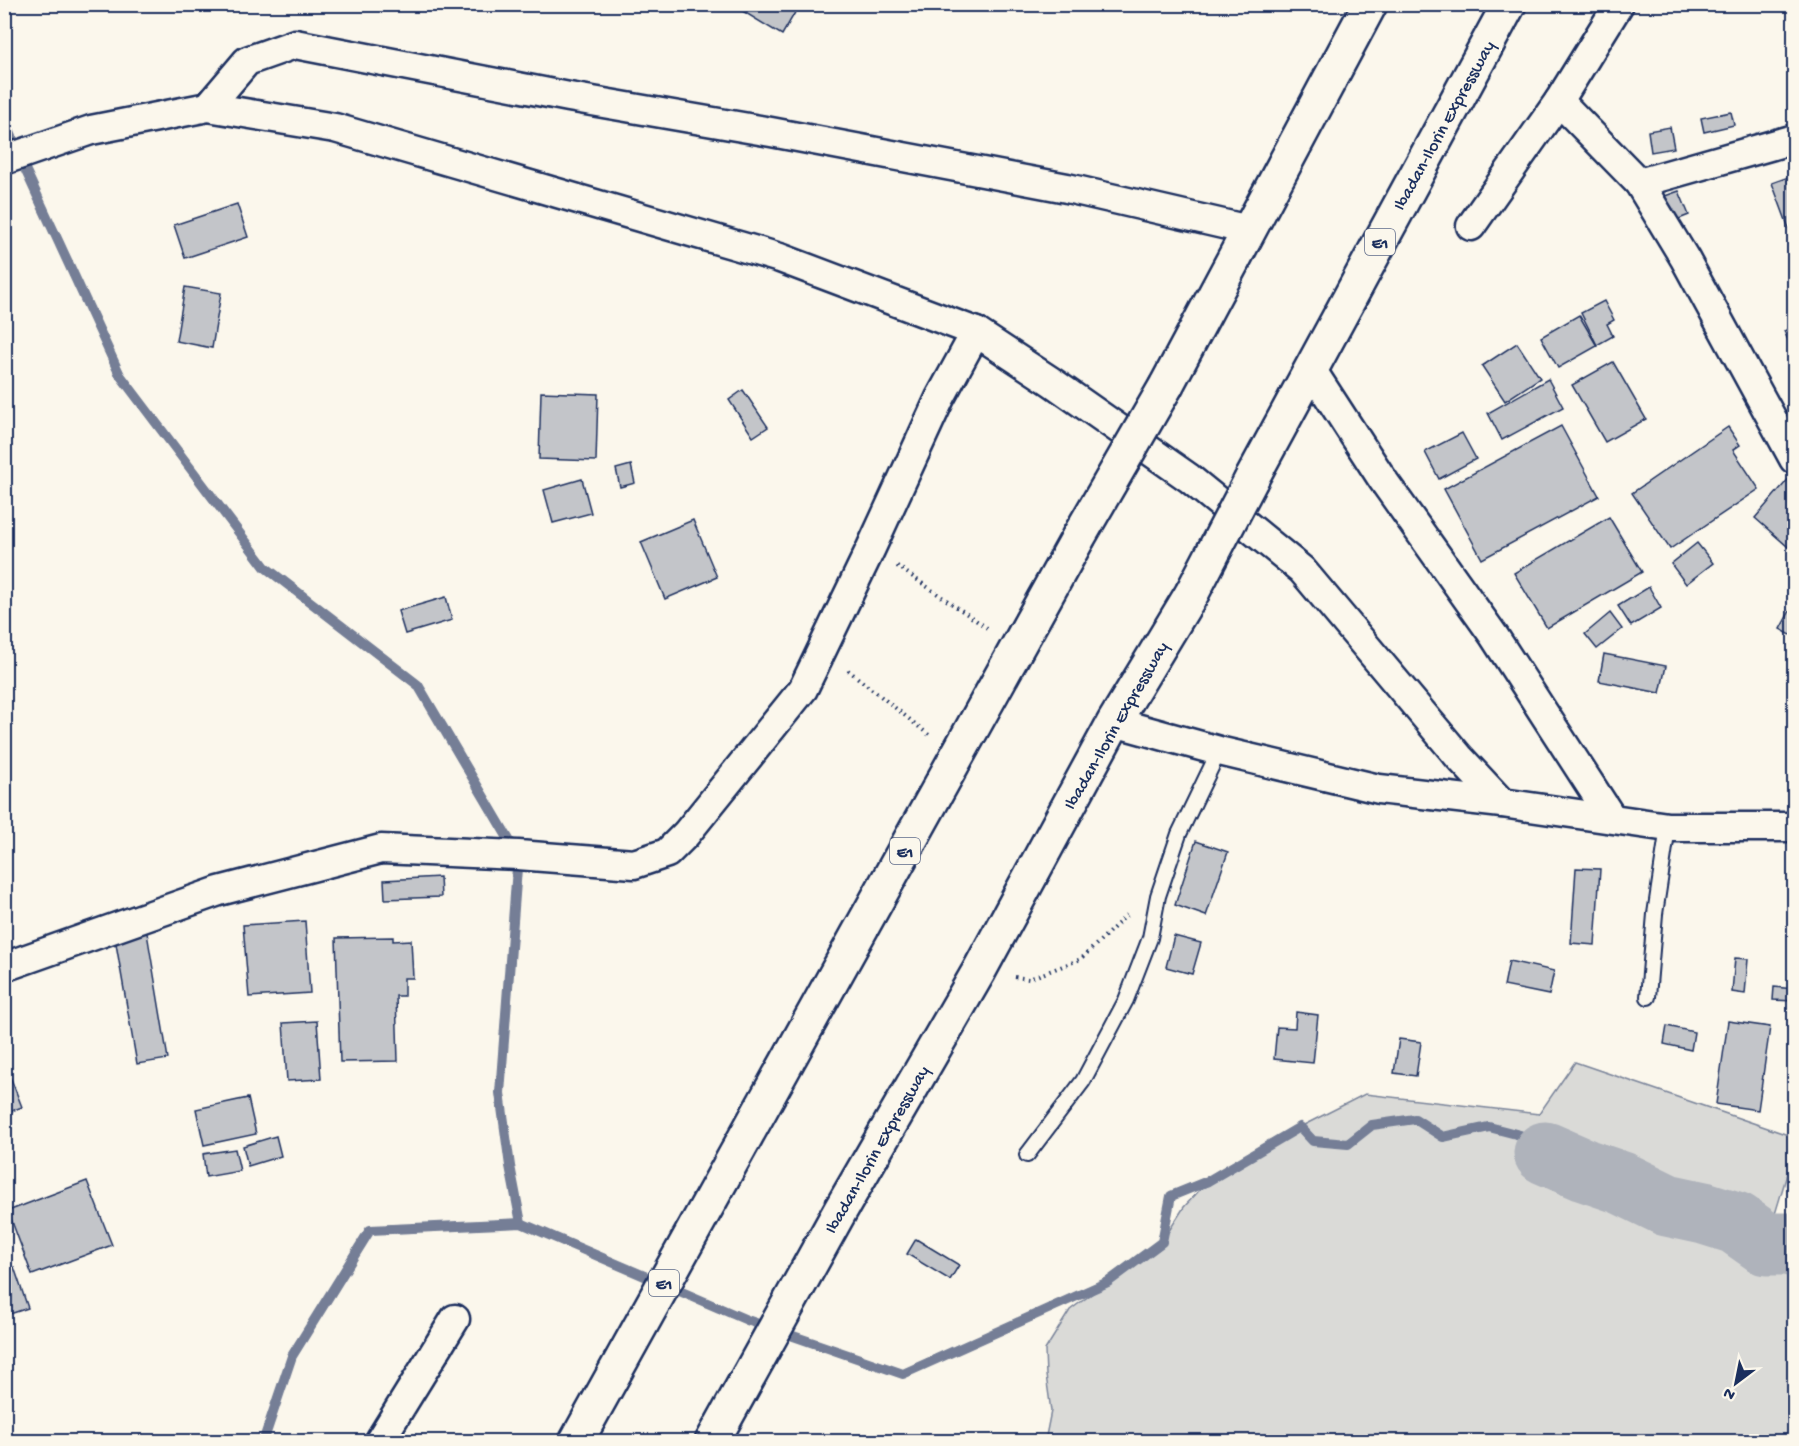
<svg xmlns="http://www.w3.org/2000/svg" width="1799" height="1446" font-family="'Gochi Hand',sans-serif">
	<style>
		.green { fill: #dadad7; stroke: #7a849a; stroke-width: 1.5 }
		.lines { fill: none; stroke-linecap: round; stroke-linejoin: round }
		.stream { stroke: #747e96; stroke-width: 10 }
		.river { stroke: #afb3bb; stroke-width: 63 }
		.building { fill: #c3c5c9; stroke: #1b2f5e; stroke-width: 1.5 }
		.service-casing { stroke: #1b2f5e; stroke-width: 18 }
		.minor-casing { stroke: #1b2f5e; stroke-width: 33 }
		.motorway-casing { stroke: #1b2f5e; stroke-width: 38 }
		.path { stroke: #1b2f5e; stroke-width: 4; stroke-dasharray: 1.5 4.5; stroke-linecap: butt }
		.service { stroke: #fbf7ec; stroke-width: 14 }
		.minor { stroke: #fbf7ec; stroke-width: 28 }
		.motorway { stroke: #fbf7ec; stroke-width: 33 }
		.motorway-bridge-casing { stroke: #1b2f5e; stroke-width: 38; stroke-linecap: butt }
		.motorway-bridge { stroke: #fbf7ec; stroke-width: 33 }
		.labels { text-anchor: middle; stroke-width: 6; stroke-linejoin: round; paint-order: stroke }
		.shield { fill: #fbf7ec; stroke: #5e6b89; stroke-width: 1.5 }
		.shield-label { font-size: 16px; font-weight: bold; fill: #1b2f5e }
		.street-label { font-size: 18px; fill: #1b2f5e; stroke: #fbf7ec }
	</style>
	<rect width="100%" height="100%" fill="#fbf7ec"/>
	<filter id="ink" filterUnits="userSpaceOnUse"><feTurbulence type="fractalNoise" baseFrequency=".0167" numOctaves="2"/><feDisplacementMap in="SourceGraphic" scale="12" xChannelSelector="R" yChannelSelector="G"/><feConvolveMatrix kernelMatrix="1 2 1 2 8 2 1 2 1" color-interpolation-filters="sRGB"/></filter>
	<g filter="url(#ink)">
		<path class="green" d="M1575 1062 1794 1137V1151L1766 1244 1794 1253V1441H1045L1051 1411 1046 1375 1045 1350 1070 1310 1162 1242 1184 1207 1208 1181 1300 1127 1365 1094 1539 1114Z"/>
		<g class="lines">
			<g class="stream">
				<path d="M4 119 13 139"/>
				<path d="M25 169 120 375 265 567 418 685 518 855 500 1093 510 1166 521 1223"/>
				<path d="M263 1442 292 1356 370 1230 521 1223 747 1320 903 1374 1108 1282 1162 1242 1171 1196 1208 1181 1300 1127 1313 1141 1348 1144 1372 1125 1415 1119 1443 1137 1489 1127 1520 1135 1545 1153"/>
			</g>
			<path class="river" d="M1545 1153 1584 1170 1622 1183 1667 1205 1704 1213 1736 1223 1766 1244H1789L1794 1246"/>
		</g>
		<g class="building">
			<path d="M738 4H800L782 35 736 7Z"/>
			<path d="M1731 112 1734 125 1704 132 1701 118Z"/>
			<path d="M1670 127 1674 148 1651 152 1648 131Z"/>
			<path d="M1794 175V242L1772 183Z"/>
			<path d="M1679 191 1689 215 1674 221 1665 196Z"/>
			<path d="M237 204 248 237 185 258 174 225Z"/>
			<path d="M185 287 221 293 212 348 176 341Z"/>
			<path d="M1604 301 1614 320 1607 324 1613 336 1597 345 1581 313Z"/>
			<path d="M1579 315 1597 346 1558 368 1541 337Z"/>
			<path d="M1794 327V354L1784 331Z"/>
			<path d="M1517 343 1540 378 1505 401 1482 366Z"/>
			<path d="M1613 362 1646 419 1605 442 1572 385Z"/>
			<path d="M1548 379 1563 407 1502 440 1488 413Z"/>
			<path d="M743 390 768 427 753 437 729 400Z"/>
			<path d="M541 392 598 394 596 461 539 459Z"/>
			<path d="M1561 426 1599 496 1482 559 1444 489Z"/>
			<path d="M1728 427 1740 445 1733 450 1759 489 1670 549 1632 493Z"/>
			<path d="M1462 433 1476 459 1439 479 1425 452Z"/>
			<path d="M631 465 635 483 620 487 616 469Z"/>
			<path d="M1791 476 1794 479V552L1755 518Z"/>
			<path d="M582 479 591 513 553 523 544 490Z"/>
			<path d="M1609 517 1642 572 1547 628 1514 573Z"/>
			<path d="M693 520 717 577 665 599 641 542Z"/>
			<path d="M1697 543 1713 563 1686 584 1671 564Z"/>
			<path d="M1649 587 1661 608 1631 626 1618 606Z"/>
			<path d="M446 597 452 620 405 634 398 611Z"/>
			<path d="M1791 609 1794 610V637L1780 629Z"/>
			<path d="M1610 613 1622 629 1597 649 1585 634Z"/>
			<path d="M1604 654 1666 666 1660 693 1599 681Z"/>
			<path d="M1794 656V679L1787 677Z"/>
			<path d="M1196 841 1228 852 1206 916 1175 905Z"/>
			<path d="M1576 868 1600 869 1595 945 1571 943Z"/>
			<path d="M440 877 441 897 385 899 384 880Z"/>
			<path d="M305 921 310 993 249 997 243 925Z"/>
			<path d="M147 933 168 1059 137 1064 115 938Z"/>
			<path d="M1174 936 1201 943 1192 974 1166 967Z"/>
			<path d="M393 937V941L411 940 413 978H404V996H396L398 1061 340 1062 336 938Z"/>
			<path d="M1735 958 1748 959 1745 994 1732 992Z"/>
			<path d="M1509 961 1554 971 1549 995 1504 986Z"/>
			<path d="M1774 987 1794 989V1001L1773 1000Z"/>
			<path d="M1296 1012 1318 1015 1313 1063 1274 1059 1277 1027 1295 1028Z"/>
			<path d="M317 1021 321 1079 287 1081 283 1023Z"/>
			<path d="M1728 1021 1770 1027 1758 1110 1716 1104Z"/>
			<path d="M1667 1026 1694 1032 1691 1050 1664 1044Z"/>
			<path d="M1399 1039 1421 1042 1416 1076 1394 1073Z"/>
			<path d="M4 1061 22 1107 4 1114Z"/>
			<path d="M248 1098 256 1134 204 1145 196 1109Z"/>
			<path d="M276 1136 281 1156 248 1166 243 1146Z"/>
			<path d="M235 1149 240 1171 206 1177 203 1154Z"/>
			<path d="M87 1181 112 1245 32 1275 8 1211Z"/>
			<path d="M916 1239 959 1265 950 1280 907 1254Z"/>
			<path d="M14 1267 28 1308 4 1316V1271Z"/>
		</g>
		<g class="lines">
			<g class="service-casing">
				<g id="service">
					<path d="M1648 997 1655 914 1668 827"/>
					<path d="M1027 1155 1083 1081 1126 1000 1150 938 1158 896 1179 834 1219 751"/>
				</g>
			</g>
			<g class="minor-casing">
				<g id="minor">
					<path d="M1559 101 1639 183 1685 259 1794 459"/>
					<path d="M208 107 247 61 295 44 569 97 771 132 1067 188 1249 230"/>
					<path d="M4 160 91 130 208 107 335 128 780 258 976 332 1052 382 1189 478 1302 570 1459 757 1502 803"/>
					<path d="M1639 183 1794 139"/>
					<path d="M1471 226 1559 101 1619 4"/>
					<path d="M1311 369 1383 480 1494 636 1611 817"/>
					<path d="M1114 722 1219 751 1379 789 1502 803 1668 827H1794"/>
					<path d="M4 967 219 891 381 849 518 855 634 864 667 853 686 834 803 689 871 548 940 398 976 332"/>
					<path d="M379 1442 455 1319"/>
				</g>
			</g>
			<g class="motorway-casing">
				<g id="motorway">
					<path d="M1166 386 1370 4"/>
					<path d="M1251 480 1509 4"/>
					<path d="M576 1442 1078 538"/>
					<path d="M712 1442 840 1211 979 971 1114 722 1192 593"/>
				</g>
			</g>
			<g class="path">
				<path d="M897 566 990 630"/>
				<path d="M848 670 929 735"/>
				<path d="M1015 977 1029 979 1081 959 1129 913"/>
			</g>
			<use href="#service" class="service"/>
			<use href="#minor" class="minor"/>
			<use href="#motorway" class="motorway"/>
			<g class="motorway-bridge-casing">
				<g id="motorway-bridge">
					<path d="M1078 538 1166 386"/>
					<path d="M1192 593 1251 480"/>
				</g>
			</g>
			<use href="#motorway-bridge" class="motorway-bridge"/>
		</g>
	</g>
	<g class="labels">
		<g class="shield">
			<rect x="1365" y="229" width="30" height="26" rx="4.5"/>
			<rect x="890" y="838" width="30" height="26" rx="4.5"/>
			<rect x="649" y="1270" width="30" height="26" rx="4.5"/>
		</g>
		<g class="shield-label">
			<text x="1380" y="248">E1</text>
			<text x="905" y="857">E1</text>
			<text x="664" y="1289">E1</text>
		</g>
		<g class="street-label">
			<text transform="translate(1443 125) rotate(-61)" y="6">Ibadan-Ilorin Expressway</text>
			<text transform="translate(1115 725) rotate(-60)" y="6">Ibadan-Ilorin Expressway</text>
			<text transform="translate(876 1149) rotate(-60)" y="6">Ibadan-Ilorin Expressway</text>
		</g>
	</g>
	<rect width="1799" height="1446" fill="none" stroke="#fbf7ec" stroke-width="24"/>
	<rect x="12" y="12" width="1775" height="1422" fill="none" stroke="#1b2f5e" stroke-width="2" filter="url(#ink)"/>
	<g transform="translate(1736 1383) rotate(212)" stroke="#fbf7ec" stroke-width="4.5" paint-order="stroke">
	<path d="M0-4.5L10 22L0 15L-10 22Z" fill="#1b2f5e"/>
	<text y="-9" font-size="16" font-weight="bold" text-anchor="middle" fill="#1b2f5e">N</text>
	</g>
</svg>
